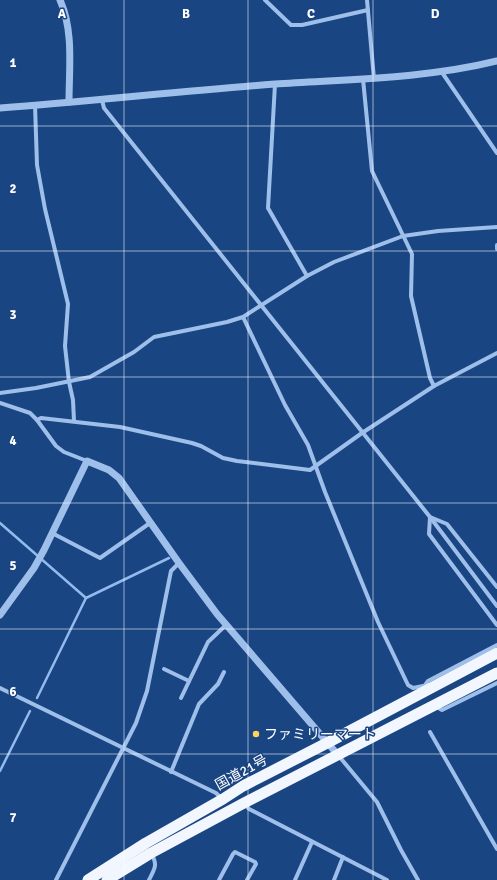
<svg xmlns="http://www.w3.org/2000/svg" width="497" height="880" font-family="Signika,'Noto Sans JP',sans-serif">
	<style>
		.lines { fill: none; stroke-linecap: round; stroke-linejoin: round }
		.stream { stroke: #92baed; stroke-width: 2.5 }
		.minor { stroke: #9fbfeb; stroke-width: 4 }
		.tertiary { stroke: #9fbfeb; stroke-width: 7 }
		.trunk { stroke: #f2f6ff; stroke-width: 11 }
		.grid { fill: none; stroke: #fff; stroke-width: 1; stroke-opacity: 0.55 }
		.poi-dot { fill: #fdd35b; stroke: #1a4583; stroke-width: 1.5 }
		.labels { text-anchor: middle; stroke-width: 3; stroke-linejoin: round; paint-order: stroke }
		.poi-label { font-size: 14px; fill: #fff; stroke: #1a4583; text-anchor: start }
		.street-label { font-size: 14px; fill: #fff; stroke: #1a4583 }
		.grid-label { font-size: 13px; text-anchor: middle; font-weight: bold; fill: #fff; stroke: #1a4583; stroke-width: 3; stroke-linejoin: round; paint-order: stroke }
	</style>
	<rect width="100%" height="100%" fill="#1a4583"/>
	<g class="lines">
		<g class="stream">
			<path d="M0 523 86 598"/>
			<path d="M37 698 86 598 169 558"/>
			<path d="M0 771 30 711"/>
		</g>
		<g class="minor">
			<path d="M265 0 291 25H302L368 10"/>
			<path d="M367 0 374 79"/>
			<path d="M441 71 497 153"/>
			<path d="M363 79 372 171 412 254 411 296 430 378 434 386"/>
			<path d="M275 84 268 208 307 276"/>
			<path d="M102 100 104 108 430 517 497 606"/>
			<path d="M35 105 37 165 45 209 68 304 65 346 69 382 73 400 74 421"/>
			<path d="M497 245V249"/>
			<path d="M243 317 285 405 308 445 325 492 378 622 408 685 413 688 423 686"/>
			<path d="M0 393 36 388 90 377 134 352 154 337 227 322 243 317 307 276 334 262 403 236 438 231 497 227"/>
			<path d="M0 403 30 413 37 420 56 446 64 452 87 461"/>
			<path d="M37 420 41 418 120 427 192 443 201 446 223 458 237 461 310 470 362 433 434 386 497 353"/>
			<path d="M52 533 100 558 150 523"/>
			<path d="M497 587 447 524 430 517 429 534 497 625"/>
			<path d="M164 669 189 681"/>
			<path d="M0 688 216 793 221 798"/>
			<path d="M423 688 428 681 497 645"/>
			<path d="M181 698 208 642 226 625"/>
			<path d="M435 706 442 710 497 683"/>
			<path d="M430 732 497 849"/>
			<path d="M338 755 377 802 401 850 418 880"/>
			<path d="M171 772 199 704 218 684 224 672"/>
			<path d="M244 803 249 809 387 880"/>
			<path d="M56 880 136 723 147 691 171 571 179 563"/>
			<path d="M149 880C155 868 158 865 151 853"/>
			<path d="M219 880 233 854 235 852 255 862 256 864 247 880"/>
			<path d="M295 880 312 842"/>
			<path d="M334 880 343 857"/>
		</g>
		<g class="tertiary">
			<path d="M60 0C74 31 69 69 69 102"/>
			<path d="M0 108C92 101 183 91 275 84 349 79 424 79 497 61"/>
			<path d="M0 615 34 568 44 550 87 461 109 470 119 478 179 563 217 614 338 755"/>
		</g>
		<g class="trunk">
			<path d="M88 880 146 843 223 799 243 786 327 743 497 653"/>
			<path d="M107 880 151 853 244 803 497 673"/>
		</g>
	</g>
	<path class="grid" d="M124 0V880M248 0V880M373 0V880M0 126H497M0 251H497M0 377H497M0 503H497M0 629H497M0 754H497"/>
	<circle class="poi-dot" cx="256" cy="734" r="4"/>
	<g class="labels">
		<g class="poi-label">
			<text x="264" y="739">ファミリーマート</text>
		</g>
		<g class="street-label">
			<text transform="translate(241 772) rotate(-29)" y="5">国道21号</text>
		</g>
	</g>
	<g class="grid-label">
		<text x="62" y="18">A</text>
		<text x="186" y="18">B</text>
		<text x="311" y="18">C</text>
		<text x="435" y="18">D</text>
		<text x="13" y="67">1</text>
		<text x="13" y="193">2</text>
		<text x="13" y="319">3</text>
		<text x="13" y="445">4</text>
		<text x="13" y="570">5</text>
		<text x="13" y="696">6</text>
		<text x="13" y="822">7</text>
	</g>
</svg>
